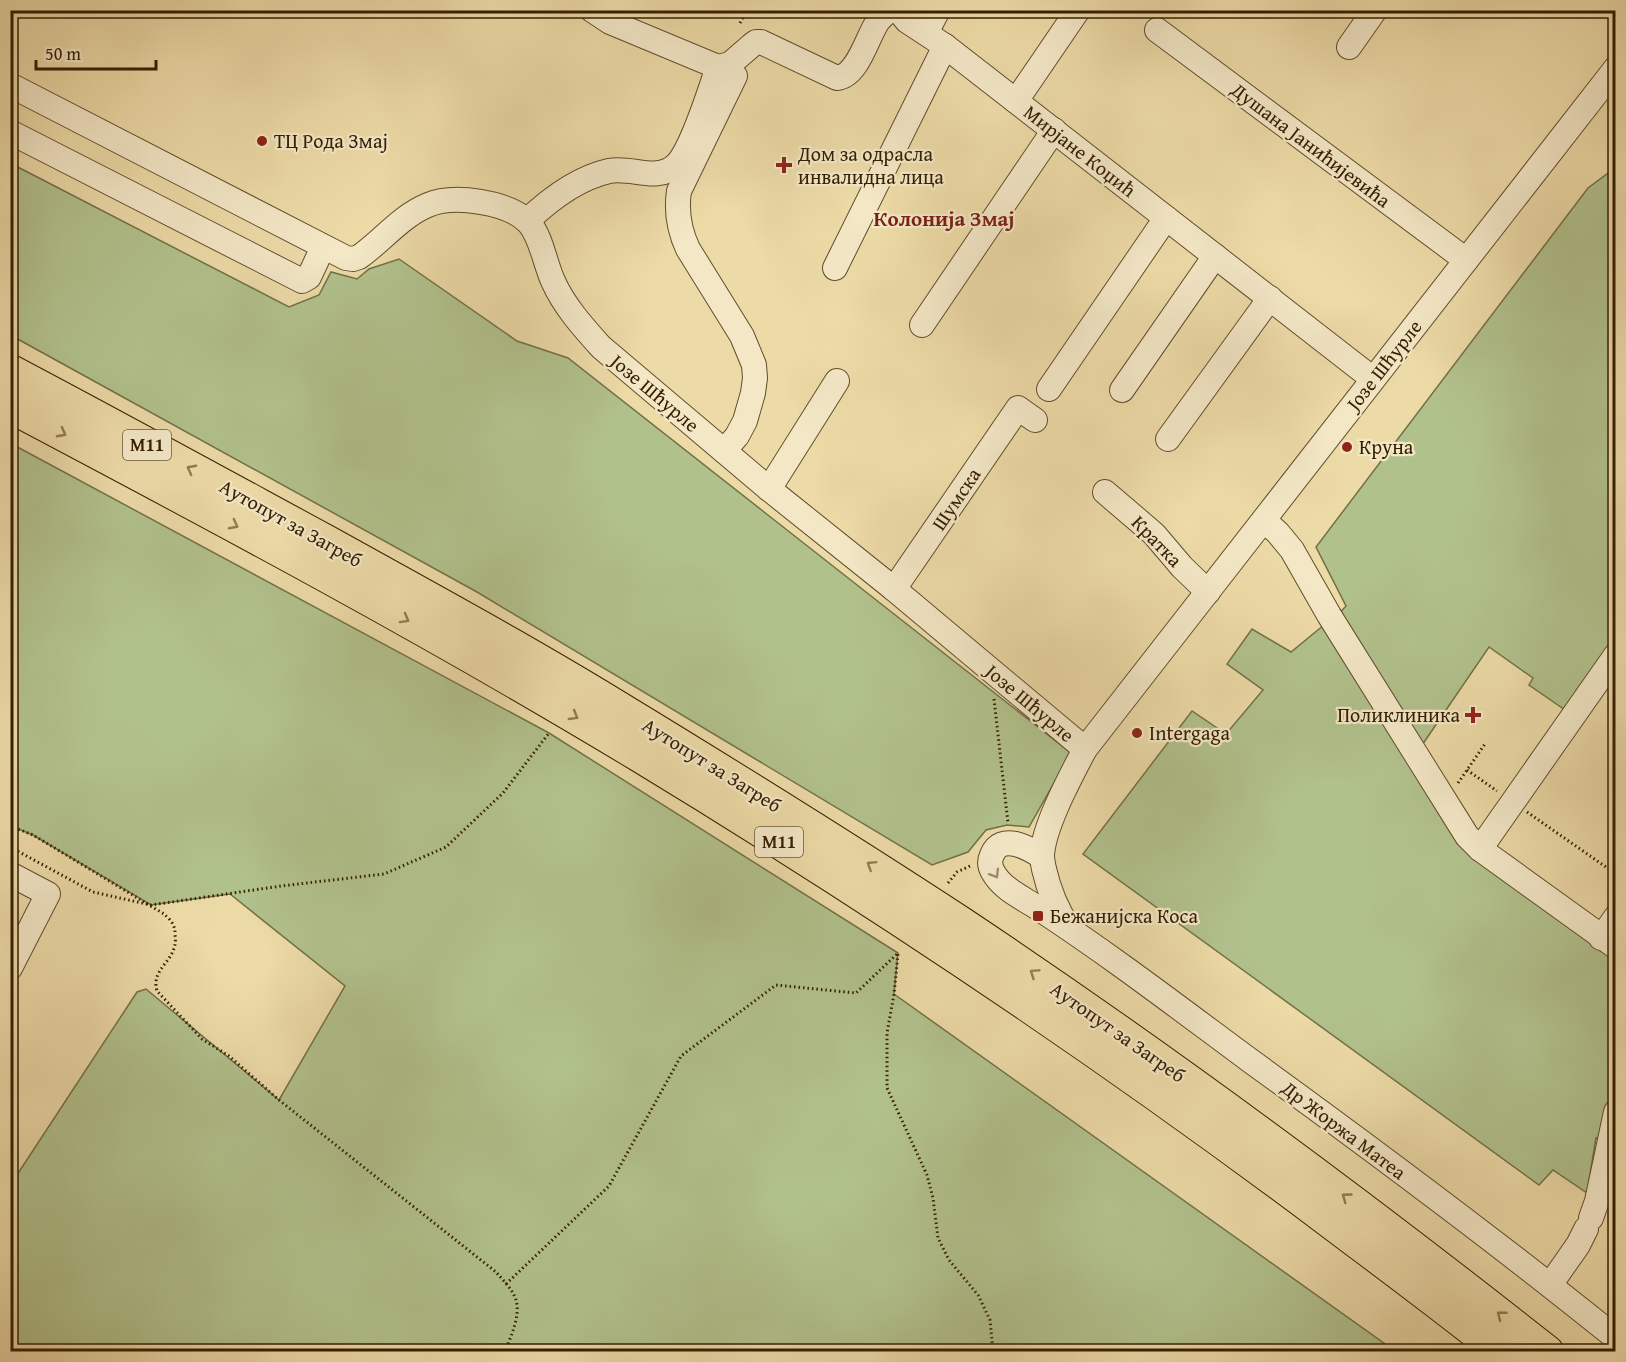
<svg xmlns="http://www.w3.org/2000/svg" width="1626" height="1362" font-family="'Gentium Book Plus',serif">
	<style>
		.green { fill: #b1c18c; stroke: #727047; stroke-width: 1.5 }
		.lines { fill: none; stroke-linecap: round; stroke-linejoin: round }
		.minor-casing { stroke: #624d2b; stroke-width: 26 }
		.highway-casing { stroke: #341e02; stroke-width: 35 }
		.path { stroke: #341e02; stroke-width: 3; stroke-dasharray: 1.5 3; stroke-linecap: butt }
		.minor { stroke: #f3e7c6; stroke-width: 24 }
		.highway { stroke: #ecdaa7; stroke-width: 33 }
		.oneway { stroke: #907c54 }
		.oneway2 { stroke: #9d8d6e }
		.poi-dot { fill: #8f2418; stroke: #f3e7c6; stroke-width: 2 }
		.labels { text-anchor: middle; stroke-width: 4.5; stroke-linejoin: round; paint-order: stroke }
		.shield { fill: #f3e7c6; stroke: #6d5a3d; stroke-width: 1.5 }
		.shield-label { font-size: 18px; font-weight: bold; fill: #341e02 }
		.poi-label { font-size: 20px; fill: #341e02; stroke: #f3e7c6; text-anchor: start }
		.street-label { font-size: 20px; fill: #341e02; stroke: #f3e7c6 }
		.neighbourhood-label { font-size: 21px; font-weight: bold; fill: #7a1f14; stroke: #f3e7c6 }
	</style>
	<rect width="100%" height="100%" fill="#ecdaa7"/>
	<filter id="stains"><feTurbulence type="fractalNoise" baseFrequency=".00333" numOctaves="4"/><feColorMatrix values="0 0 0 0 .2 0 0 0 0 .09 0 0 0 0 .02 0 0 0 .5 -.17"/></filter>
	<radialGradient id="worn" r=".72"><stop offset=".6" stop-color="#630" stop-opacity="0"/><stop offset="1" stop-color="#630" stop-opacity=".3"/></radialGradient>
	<g class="green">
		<path d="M10 163 289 307 319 295 331 272 357 279 369 269 399 259 517 341 568 358 1071 753 1029 827 1007 825 986 830 968 852 932 865 477 592 14 337 10 334Z"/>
		<path d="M1615 168V643L1568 712 1529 685 1533 678 1489 647 1418 751 1336 617 1346 606 1316 547 1588 188Z"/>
		<path d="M10 443 549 733 898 953 894 994 1395 1351H14L10 1349 11 1184 137 992 146 989 279 1100 345 986 230 894 151 905 33 835 11 826Z"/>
		<path d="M1330 620 1478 856 1615 950V1149L1596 1138 1587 1193 1553 1170 1539 1185 1083 854 1192 711 1226 734 1263 690 1227 664 1252 629 1291 652Z"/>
	</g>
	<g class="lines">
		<g class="minor-casing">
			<g id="minor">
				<path d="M592 10 610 22 718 67 730 64 752 45 756 42H761L837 78C858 76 867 37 878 21 881 17 885 14 889 10"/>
				<path d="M898 10 907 21 945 46 1373 379"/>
				<path d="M1157 30 1466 260"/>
				<path d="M926 33 938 10"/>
				<path d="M1349 47 1375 10"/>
				<path d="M10 85 346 258 353 259 359 257C382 241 401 216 428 205 454 194 508 202 528 222 541 235 545 264 553 281 564 306 583 327 601 347L769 489 894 589 1085 749"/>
				<path d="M1016 101 1078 10"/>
				<path d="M10 132 302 281 309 277 323 247"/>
				<path d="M527 221C550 199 578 178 609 171 632 166 657 183 676 165 692 150 710 90 718 67"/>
				<path d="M835 268 945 46"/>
				<path d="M922 325 1054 130"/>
				<path d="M1049 389 1166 218"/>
				<path d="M1122 390 1215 256"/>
				<path d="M1168 439 1270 298"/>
				<path d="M724 451 737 436 745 421 753 393 755 378 754 365 742 336 688 249C679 230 676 211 679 191L735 76"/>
				<path d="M769 489 837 381"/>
				<path d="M1105 492 1154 534 1182 567 1208 592"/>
				<path d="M1264 520 1278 533 1292 550 1329 615 1467 836 1480 849 1616 947"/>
				<path d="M894 589 1018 408 1035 420"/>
				<path d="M1480 849 1616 655"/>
				<path d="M1042 857C1029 848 1001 832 992 855 989 861 990 867 993 872 1002 889 1023 898 1038 908 1110 955 1179 1008 1248 1059 1372 1149 1496 1241 1616 1338"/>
				<path d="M10 874 48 894 10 968"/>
				<path d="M1069 928C1056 909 1049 891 1044 869 1043 864 1042 860 1042 855 1044 825 1071 776 1085 749L1616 68"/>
				<path d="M1601 938 1616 917"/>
				<path d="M1591 1218 1597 1201 1616 1112"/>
				<path d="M1550 1285 1578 1245 1586 1229"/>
			</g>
		</g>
		<g class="highway-casing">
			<g id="highway">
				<path d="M10 371C116 427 220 484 325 541 424 596 524 650 620 709 735 779 849 850 962 924 1163 1058 1357 1202 1547 1352"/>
				<path d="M10 406C222 518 434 631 639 755 878 900 1109 1055 1331 1222 1388 1265 1445 1307 1501 1352"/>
			</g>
		</g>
		<g class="path">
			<path d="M740 23 747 10"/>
			<path d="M994 699 1008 823"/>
			<path d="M1467 770 1497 791"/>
			<path d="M1458 783 1485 744"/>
			<path d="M1527 812 1616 874"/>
			<path d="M10 826 33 835 164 914C167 917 172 921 173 925 175 928 175 931 175 935 179 961 150 967 157 991L202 1039 229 1056 279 1100 496 1272C502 1279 510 1287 514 1295 523 1312 511 1335 505 1352"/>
			<path d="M10 847 93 892 151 905 281 886 384 874 446 847 503 793 549 733"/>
			<path d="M948 883 957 872 970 866"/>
			<path d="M898 954 894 994 887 1033V1088L927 1175 933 1198 938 1238 949 1260 978 1295 990 1320 993 1352"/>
			<path d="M506 1284 609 1186 681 1056 776 985 856 993 898 953"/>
		</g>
		<use href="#minor" class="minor"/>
		<use href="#highway" class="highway"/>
	</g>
	<defs><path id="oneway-chevron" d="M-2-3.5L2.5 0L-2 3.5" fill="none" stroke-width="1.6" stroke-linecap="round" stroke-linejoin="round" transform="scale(1.5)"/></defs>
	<g class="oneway">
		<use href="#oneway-chevron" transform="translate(62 433) rotate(28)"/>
		<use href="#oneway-chevron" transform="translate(191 469) rotate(-152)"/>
		<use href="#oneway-chevron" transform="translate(234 525) rotate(28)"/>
		<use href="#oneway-chevron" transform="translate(405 619) rotate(29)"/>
		<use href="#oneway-chevron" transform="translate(574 716) rotate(31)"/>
		<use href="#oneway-chevron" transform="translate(871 865) rotate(-148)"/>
		<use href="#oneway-chevron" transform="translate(1034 973) rotate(-146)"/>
		<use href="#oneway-chevron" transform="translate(1346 1197) rotate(-144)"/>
		<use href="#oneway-chevron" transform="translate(1501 1315) rotate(-142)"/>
	</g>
	<use class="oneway2" href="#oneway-chevron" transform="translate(995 874) rotate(59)"/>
	<g class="poi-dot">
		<circle cx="262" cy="141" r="6"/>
		<path d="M781 156h6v6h6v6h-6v6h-6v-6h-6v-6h6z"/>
		<circle cx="1347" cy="447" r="6"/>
		<path d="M1470 706h6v6h6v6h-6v6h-6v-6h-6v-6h6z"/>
		<circle cx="1137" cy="733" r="6"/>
		<rect x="1032" y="910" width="12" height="12" rx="3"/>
	</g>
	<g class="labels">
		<g class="shield">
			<rect x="123" y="430" width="48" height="30" rx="4.5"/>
			<rect x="755" y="827" width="48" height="30" rx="4.5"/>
		</g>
		<g class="shield-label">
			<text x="147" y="451">M11</text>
			<text x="779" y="848">M11</text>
		</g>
		<g class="poi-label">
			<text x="274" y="148">ТЦ Рода Змај</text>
			<text x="798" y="161">Дом за одрасла<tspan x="798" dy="23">инвалидна лица</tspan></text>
			<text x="1359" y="454">Круна</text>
			<text x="1460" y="722" text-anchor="end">Поликлиника</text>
			<text x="1149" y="740">Intergaga</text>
			<text x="1050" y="923">Бежанијска Коса</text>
		</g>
		<g class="street-label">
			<text transform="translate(1311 145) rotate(37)" y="7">Душана Јанићијевића</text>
			<text transform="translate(1080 151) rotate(38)" y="7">Мирјане Коџић</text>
			<text transform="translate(1384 365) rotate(-52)" y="7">Јозе Шћурле</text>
			<text transform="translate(655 393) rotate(40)" y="7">Јозе Шћурле</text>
			<text transform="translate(956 499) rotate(-56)" y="7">Шумска</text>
			<text transform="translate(291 523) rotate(29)" y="7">Аутопут за Загреб</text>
			<text transform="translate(1157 541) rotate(46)" y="7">Кратка</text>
			<text transform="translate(1030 703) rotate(40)" y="7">Јозе Шћурле</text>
			<text transform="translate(712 765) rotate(32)" y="7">Аутопут за Загреб</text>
			<text transform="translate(1118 1032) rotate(35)" y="7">Аутопут за Загреб</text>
			<text transform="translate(1344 1130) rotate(37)" y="7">Др Жоржа Матеа</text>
		</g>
		<g class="neighbourhood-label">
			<text x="944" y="226">Колонија Змај</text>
		</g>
	</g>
	<rect width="1626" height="1362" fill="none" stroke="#ecdaa7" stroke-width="36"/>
	<rect x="12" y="12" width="1602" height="1338" fill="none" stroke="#341e02" stroke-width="3"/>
	<rect x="18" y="18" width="1590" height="1326" fill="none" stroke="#341e02" stroke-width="1.5"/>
	<path d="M36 60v9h120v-9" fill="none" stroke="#341e02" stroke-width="3"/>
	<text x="45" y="60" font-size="18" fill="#341e02" stroke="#f3e7c6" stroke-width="4.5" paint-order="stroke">50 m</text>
	<rect width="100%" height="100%" filter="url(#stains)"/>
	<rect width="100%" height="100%" fill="url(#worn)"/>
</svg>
